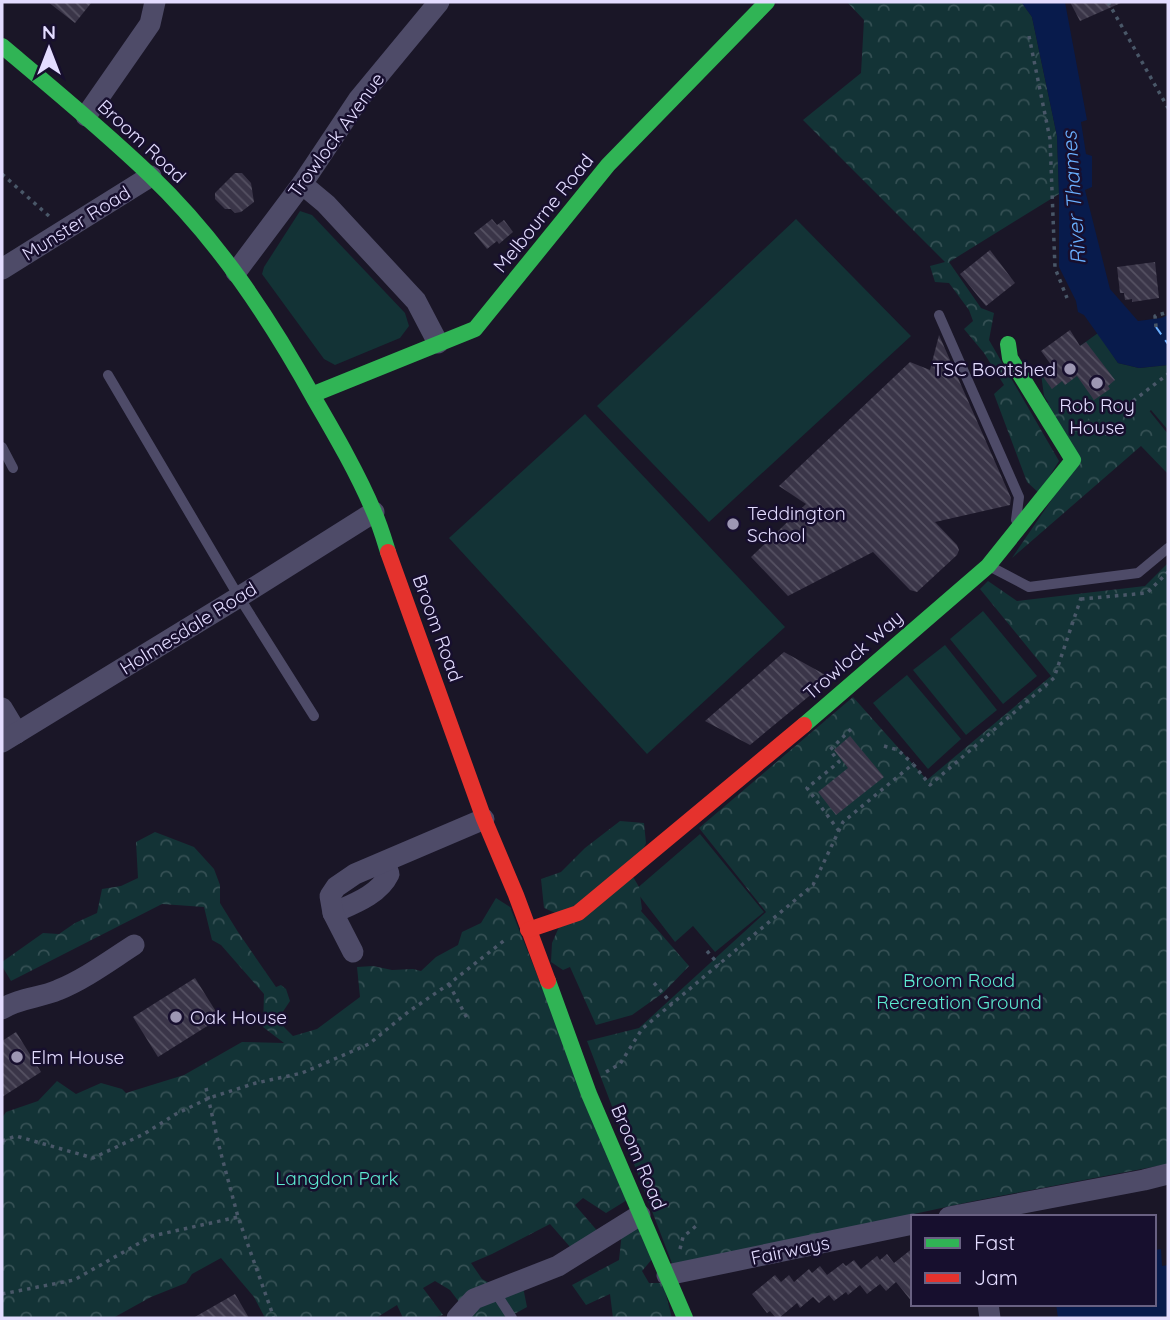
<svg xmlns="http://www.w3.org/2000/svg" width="1170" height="1320" font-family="Quicksand,sans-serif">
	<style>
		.green { fill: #133336 }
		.forest { fill: url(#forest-crowns) }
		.water { fill: #081b4c }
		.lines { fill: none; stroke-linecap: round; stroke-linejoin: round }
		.ferry { stroke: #6ab0ff; stroke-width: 2; stroke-dasharray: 9 7; stroke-linecap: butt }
		.building { fill: url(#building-back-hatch) }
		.path { stroke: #495768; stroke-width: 3.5; stroke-dasharray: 3.5 5; stroke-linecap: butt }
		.lane { stroke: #4e4b68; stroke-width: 10 }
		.street { stroke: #4e4b68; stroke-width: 21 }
		.fast { stroke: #30b455; stroke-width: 16 }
		.jam { stroke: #e5322d; stroke-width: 16 }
		.poi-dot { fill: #9d97b3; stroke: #170f2e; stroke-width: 2.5 }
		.labels { text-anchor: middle; stroke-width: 5; stroke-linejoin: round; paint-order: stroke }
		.street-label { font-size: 19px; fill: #e3dcff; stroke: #170f2e }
		.poi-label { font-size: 19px; fill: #e3dcff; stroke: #170f2e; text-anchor: start }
		.park-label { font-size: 19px; fill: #5dead0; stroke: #170f2e }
		.water-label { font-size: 21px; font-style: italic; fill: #6ab0ff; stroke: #170f2e }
	</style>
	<defs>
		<pattern id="forest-crowns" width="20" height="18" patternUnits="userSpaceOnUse" patternTransform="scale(1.75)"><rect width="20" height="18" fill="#133336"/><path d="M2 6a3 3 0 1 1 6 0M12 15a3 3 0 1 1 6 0" fill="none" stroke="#355054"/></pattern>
		<pattern id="building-back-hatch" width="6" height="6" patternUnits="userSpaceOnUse" patternTransform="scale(1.75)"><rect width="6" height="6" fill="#3a3548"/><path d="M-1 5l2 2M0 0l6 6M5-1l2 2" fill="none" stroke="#565263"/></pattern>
	</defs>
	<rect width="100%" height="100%" fill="#1a1627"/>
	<g class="green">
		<path d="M300 211 312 215 405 313 409 326 400 338 335 365 324 359 262 274 264 267Z"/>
		<path d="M796 219 911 336 709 522 597 406Z"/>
		<path d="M1098 333 1118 363 1139 368 1168 365V430L1151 410 1089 465 1044 396 1041 374Z"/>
		<path d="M585 414 785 627 647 754 449 538Z"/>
		<path d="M983 611 1037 676 1003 704 950 639Z"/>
		<path d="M945 645 997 710 966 735 913 670Z"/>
		<path d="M907 675 961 739 928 769 873 703Z"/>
		<path d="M700 834 764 912 715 952 693 926 675 942 635 890Z"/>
	</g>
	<g class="forest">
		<path d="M847 2H1023L1022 3 1032 17 1057 136 1059 194 949 262 981 308 994 313 989 340 1059 461 1039 493 1027 482 994 394 1004 385 984 353 964 329 973 321 969 310 949 283 935 282 930 266 945 262 803 120 861 73 864 20Z"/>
		<path d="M1043 402 1060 404 1093 421 1147 408 1168 434V474L1141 446 1012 558 1080 458Z"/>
		<path d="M1168 563V1164L974 1201 673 1266 587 1041 639 1028 766 912 699 828 853 697 927 780 1051 676 980 589 988 581 1017 601 1145 586Z"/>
		<path d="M620 821 644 823 646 843 632 875 639 887 642 909 641 911 689 966 663 993 632 1015 596 1025 570 967 563 970 551 962 552 943 559 927 560 915 544 908 541 879 561 872 585 848Z"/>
		<path d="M155 832 194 847 214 869 220 885V903L238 932 276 987 281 985 286 989 290 1001 282 1013 284 1027 293 1036 317 1029 360 997 357 967 373 966 392 970 413 969 421 971 436 957 458 945 462 932 481 923 496 898 510 907 627 1200 606 1213 583 1198 575 1205 600 1234 571 1248 550 1224 492 1254 471 1263 482 1279 500 1289 523 1287 527 1307 507 1318H471L450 1290 435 1281 423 1288 443 1315 432 1318H403L397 1305 376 1318H265L254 1297 221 1258 192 1274 186 1283 151 1297 113 1318H2V1118L6 1112 38 1101 57 1081 76 1094 101 1083 122 1089 126 1093 184 1075 242 1042 284 1043 263 1027 264 994 221 945 212 940 204 907 162 904 11 981 2 966V962L43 933 59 934 75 923 97 913 102 889 121 886 138 878 136 842Z"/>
		<path d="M640 1227 653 1258 642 1271 649 1283H663L672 1318H613L610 1294 586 1305 572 1285 619 1260 622 1232Z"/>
	</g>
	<g class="water">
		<path d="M1023 2H1065L1087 120 1081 122 1086 154 1092 156V187L1085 190 1110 289 1138 321 1161 318 1168 315V365L1139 368 1118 363 1084 315 1078 312 1076 301 1059 267V194L1057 136 1032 17 1022 3Z"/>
		<path d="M1161 1249 1162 1266 1168 1265V1316L1154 1318H1058L1056 1304H1154V1250Z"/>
	</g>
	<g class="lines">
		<path class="ferry" d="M1156 327 1168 344"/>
	</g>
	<g class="building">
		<path d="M48 2H92L75 23Z"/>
		<path d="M1070 2H1123L1080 21Z"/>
		<path d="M235 173H242L251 183 254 202 241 212 235 213 231 209H225L215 199V193Z"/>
		<path d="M492 219 497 225 504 220 513 232 499 244 497 241 487 249 474 233Z"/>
		<path d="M990 250 1015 283 986 306 960 274Z"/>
		<path d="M1155 262 1159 298 1132 302V299L1125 300 1124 293H1120L1117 267Z"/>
		<path d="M1070 330 1080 346 1086 342 1115 380 1108 386 1110 389 1094 400 1077 376 1065 385 1062 381 1052 389 1041 374 1052 366 1041 351Z"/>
		<path d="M939 335 1011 498 1010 505 935 522 957 545 959 550 957 555 917 592 910 590 873 552 788 596 751 557 806 504 779 486 910 362 930 370Z"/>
		<path d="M784 652 831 678 750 745 705 721Z"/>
		<path d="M850 736 884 777 836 815 818 792 848 768 834 750Z"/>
		<path d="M195 978 220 1018 158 1057 133 1017Z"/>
		<path d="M16 1032 41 1072 2 1097V1041Z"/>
		<path d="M913 1248V1303L896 1282 886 1291 880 1284 867 1294 860 1285 848 1295 846 1292 834 1301 829 1295 819 1303 813 1297 800 1308 797 1303 779 1318H776L770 1311 767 1313 752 1294 775 1275 781 1282 789 1275 794 1282 809 1269 812 1273 820 1266 827 1275 843 1263 846 1266 854 1260 861 1269 877 1256 880 1260 887 1254 894 1263Z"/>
		<path d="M235 1294 249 1318H193Z"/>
	</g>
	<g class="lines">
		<g class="path">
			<path d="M1108 2 1168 108"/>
			<path d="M1029 36 1050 139 1055 268 1067 298"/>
			<path d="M2 174 50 217"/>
			<path d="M1156 327 1155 316 1168 312"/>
			<path d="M1133 401 1168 374"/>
			<path d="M1081 599 1147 593 1168 572"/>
			<path d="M884 746 898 750 913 764"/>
			<path d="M839 831 807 788 839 762 830 750 852 728"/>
			<path d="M707 951 719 965"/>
			<path d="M654 983 672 1004"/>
			<path d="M449 984 468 1020"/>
			<path d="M606 1072 620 1064 642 1029 813 885 843 822 913 764 930 785 1054 678 1082 595"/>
			<path d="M206 1088 220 1150 238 1217 274 1318"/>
			<path d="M2 1141 16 1136 93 1158 144 1134 176 1114 209 1098 256 1083 302 1073 369 1044 408 1012 449 984 506 939"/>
			<path d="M680 1249 683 1237 696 1226"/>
			<path d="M2 1294 74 1280 152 1236 238 1217"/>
		</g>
		<g class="lane">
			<path d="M939 315 1019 497 1016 520"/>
			<path d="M108 375 239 597 314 716"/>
			<path d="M2 447 13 468"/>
			<path d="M991 567 1029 587 1138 573 1168 548"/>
			<path d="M494 1290 512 1318"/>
		</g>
		<g class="street">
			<path d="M86 116 150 24 155 2"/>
			<path d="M302 184 326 204 416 301 438 343"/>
			<path d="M2 269 151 176"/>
			<path d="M236 272 302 184 358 100 439 2"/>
			<path d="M2 708 17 733"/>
			<path d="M2 742 239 597 374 512"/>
			<path d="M333 913C353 904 379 895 389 874L385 862"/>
			<path d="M353 952 333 913 330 896 336 887 355 874 484 819"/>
			<path d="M2 1009C19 998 40 998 58 990 85 979 109 961 134 945"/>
			<path d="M949 1217 1144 1180 1168 1174"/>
			<path d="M667 1275 913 1224"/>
			<path d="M988 1304 990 1318"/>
			<path d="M457 1318 474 1299 558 1266 640 1215"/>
		</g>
		<g class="fast">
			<path d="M2 46C52 88 102 129 150 175 218 240 269 317 315 400 336 436 358 474 374 512 380 525 384 539 388 552"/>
			<path d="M314 394 475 329 608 165 767 2"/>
			<path d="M804 725 988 566 1073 460 1010 358 1008 344"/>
			<path d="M548 981 589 1094 685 1318"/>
		</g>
		<g class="jam">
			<path d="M388 552 484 819 516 895 548 981"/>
			<path d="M528 930 578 913 804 725"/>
		</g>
	</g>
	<g class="poi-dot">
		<circle cx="1070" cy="369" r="7"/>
		<circle cx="1097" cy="383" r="7"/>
		<circle cx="733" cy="524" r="7"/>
		<circle cx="176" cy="1017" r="7"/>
		<circle cx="17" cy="1057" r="7"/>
	</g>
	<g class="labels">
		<g class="street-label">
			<text transform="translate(336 135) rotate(-54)" y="7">Trowlock Avenue</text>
			<text transform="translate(142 141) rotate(43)" y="7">Broom Road</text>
			<text transform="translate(543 213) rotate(-51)" y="7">Melbourne Road</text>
			<text transform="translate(76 223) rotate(-32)" y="7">Munster Road</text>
			<text transform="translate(188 628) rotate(-32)" y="7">Holmesdale Road</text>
			<text transform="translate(438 628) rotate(70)" y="7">Broom Road</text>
			<text transform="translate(853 655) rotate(-41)" y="7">Trowlock Way</text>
			<text transform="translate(639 1157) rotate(67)" y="7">Broom Road</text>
			<text transform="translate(790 1250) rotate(-12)" y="7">Fairways</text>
		</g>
		<g class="poi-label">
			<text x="1056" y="376" text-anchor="end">TSC Boatshed</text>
			<text x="1097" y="412" text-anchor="middle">Rob Roy<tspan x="1097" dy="22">House</tspan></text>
			<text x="747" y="520">Teddington<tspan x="747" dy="22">School</tspan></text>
			<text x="190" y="1024">Oak House</text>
			<text x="31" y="1064">Elm House</text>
		</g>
		<g class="park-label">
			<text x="959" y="987">Broom Road<tspan x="959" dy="22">Recreation Ground</tspan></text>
			<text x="337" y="1185">Langdon Park</text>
		</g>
		<g class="water-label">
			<text transform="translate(1074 198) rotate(-94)" y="7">River Thames</text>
		</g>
	</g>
	<rect width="1170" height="1320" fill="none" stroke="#e3dcff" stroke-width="7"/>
	<rect x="911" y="1215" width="245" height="91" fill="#170f2e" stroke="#696182" stroke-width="2"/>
	<rect x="925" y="1238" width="35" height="10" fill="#30b455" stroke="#696182" stroke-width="2"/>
	<text x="974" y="1250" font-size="21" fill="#e3dcff">Fast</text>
	<rect x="925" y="1273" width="35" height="10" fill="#e5322d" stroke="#696182" stroke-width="2"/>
	<text x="974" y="1285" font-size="21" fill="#e3dcff">Jam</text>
	<g transform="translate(49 49)" stroke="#170f2e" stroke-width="5" paint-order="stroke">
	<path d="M0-5L12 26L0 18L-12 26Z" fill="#e3dcff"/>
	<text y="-10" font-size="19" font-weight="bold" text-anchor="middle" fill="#e3dcff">N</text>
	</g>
</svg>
